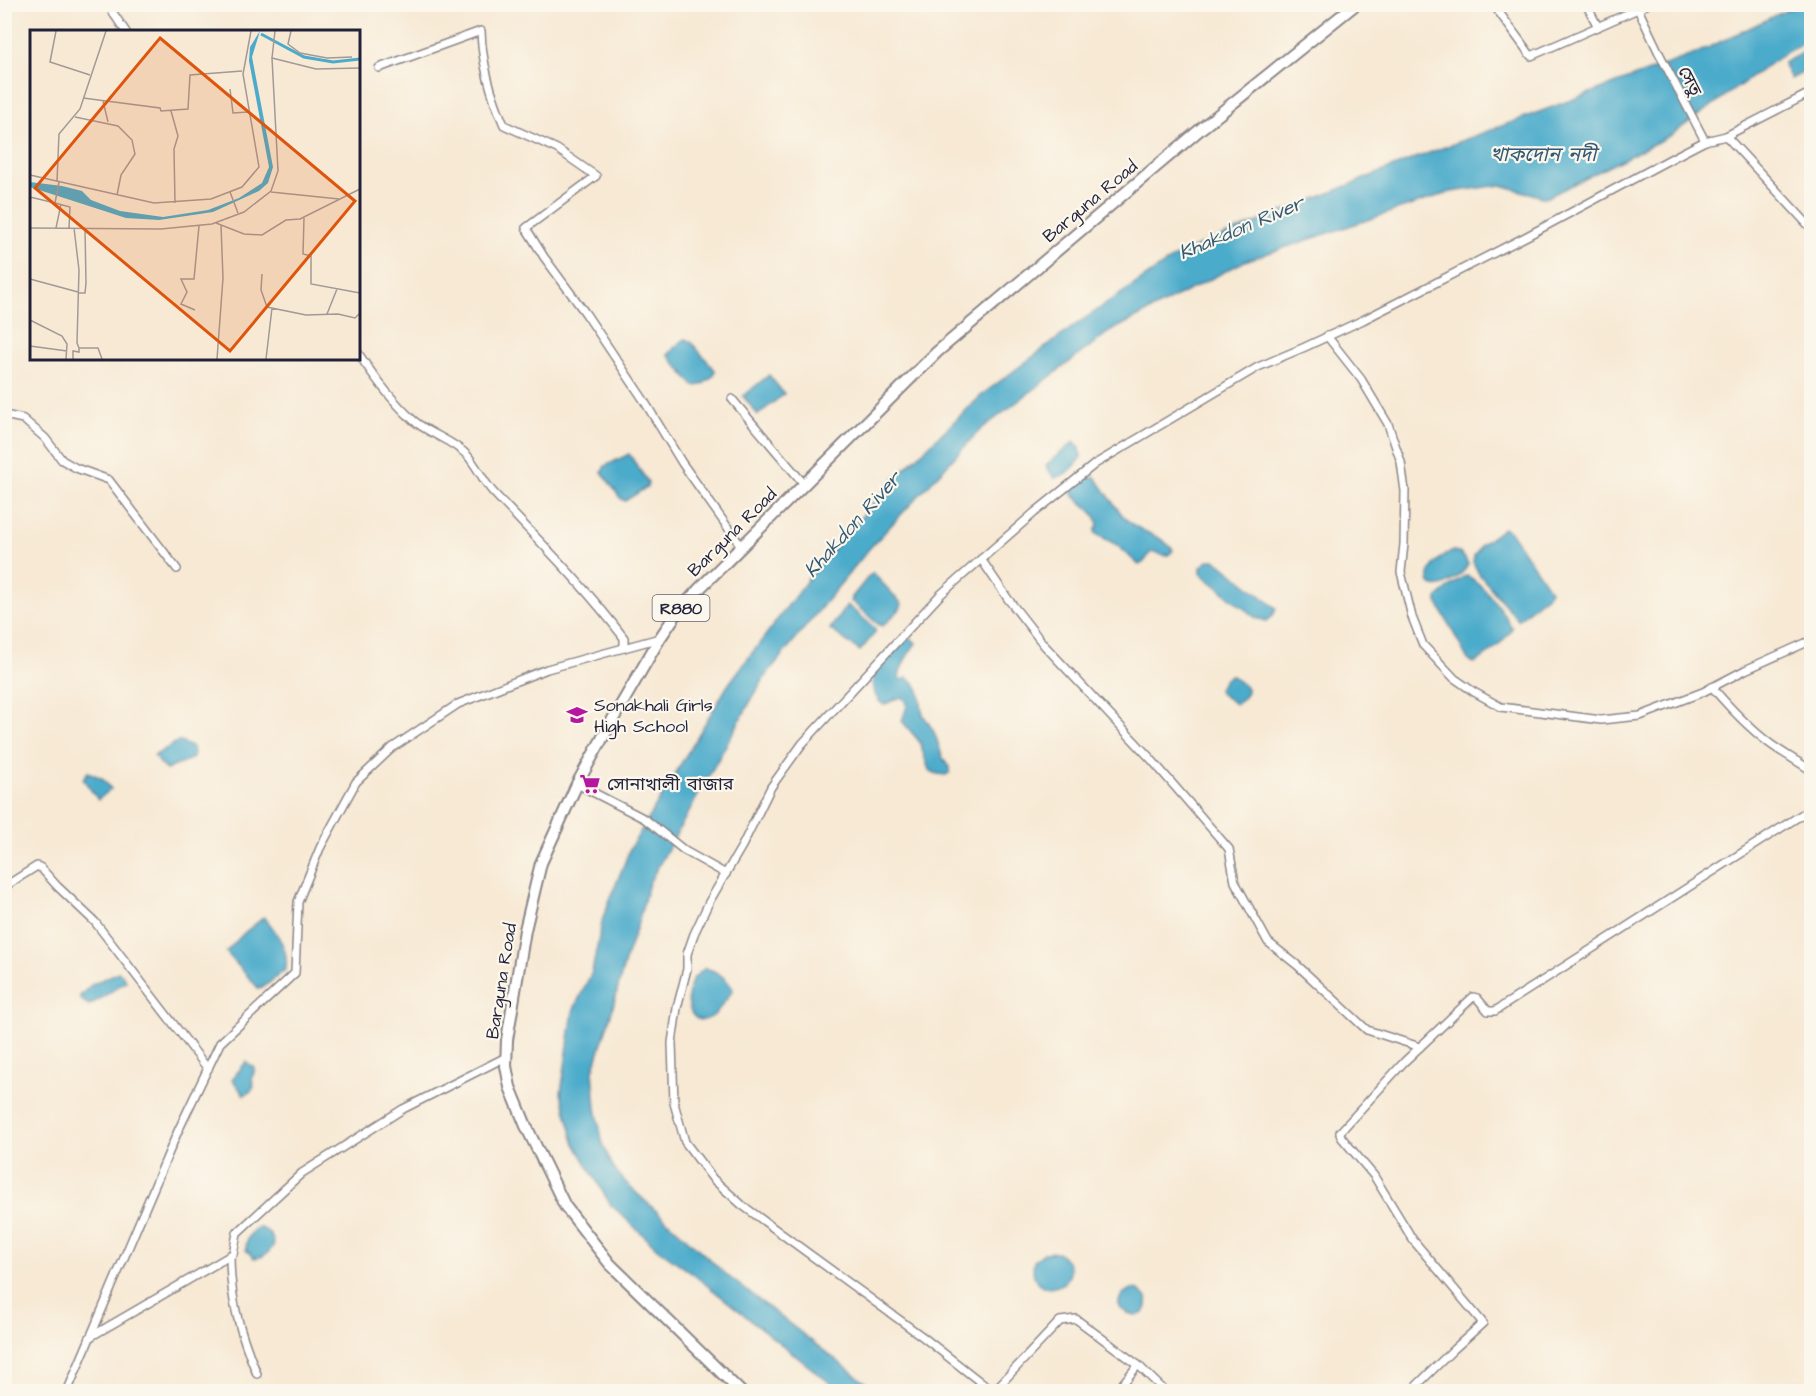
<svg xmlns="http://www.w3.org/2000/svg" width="1816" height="1396" font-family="'Architects Daughter','Noto Sans Bengali',sans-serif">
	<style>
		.water { fill: #4cabcb; stroke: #376683; stroke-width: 1.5 }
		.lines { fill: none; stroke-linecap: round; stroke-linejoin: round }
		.minor-casing { stroke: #8c8688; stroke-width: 10 }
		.primary-casing { stroke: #8c8688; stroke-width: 14 }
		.minor { stroke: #fff; stroke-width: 7 }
		.primary { stroke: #fff; stroke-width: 10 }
		.labels { text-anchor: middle; stroke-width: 4.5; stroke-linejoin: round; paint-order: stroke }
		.shield { fill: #fbf7ec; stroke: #636270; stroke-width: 1.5 }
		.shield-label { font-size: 16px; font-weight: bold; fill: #22223b }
		.street-label { font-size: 18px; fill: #22223b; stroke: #fbf7ec }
		.poi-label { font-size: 18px; fill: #22223b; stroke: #fbf7ec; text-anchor: start }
		.water-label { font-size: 20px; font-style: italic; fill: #335975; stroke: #fbf7ec }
		.inset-river { fill: none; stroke: #4cabcb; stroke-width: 3 }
		.inset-road { fill: none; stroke: #a29997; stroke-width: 1.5 }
		.view { fill: #de560e; fill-opacity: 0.15; stroke: #de560e; stroke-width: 3 }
		.inset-edge { fill: none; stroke: #22223b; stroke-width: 3 }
	</style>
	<rect width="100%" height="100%" fill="#fbf7ec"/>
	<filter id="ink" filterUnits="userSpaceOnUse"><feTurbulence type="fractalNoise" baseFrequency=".0167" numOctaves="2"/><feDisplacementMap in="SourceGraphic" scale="12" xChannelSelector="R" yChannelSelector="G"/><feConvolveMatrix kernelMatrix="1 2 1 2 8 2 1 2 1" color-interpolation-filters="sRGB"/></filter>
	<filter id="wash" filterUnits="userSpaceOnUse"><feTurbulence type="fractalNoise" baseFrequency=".008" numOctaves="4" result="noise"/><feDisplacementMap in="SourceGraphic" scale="24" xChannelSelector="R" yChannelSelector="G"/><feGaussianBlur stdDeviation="1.35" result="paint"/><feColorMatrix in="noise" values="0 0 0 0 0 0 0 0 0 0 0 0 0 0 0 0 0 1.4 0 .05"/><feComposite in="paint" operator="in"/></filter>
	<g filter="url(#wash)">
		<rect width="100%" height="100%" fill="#f7e9d4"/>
		<g class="water">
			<path d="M1797 5H1811V39L1785 53 1671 135 1546 198 1501 185 1451 192 1245 261 1109 332 979 431 869 549 766 675 749 704 649 883 638 923 625 961 611 1014 593 1071 596 1108 603 1145 614 1169 630 1187 728 1276 876 1391H840L694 1275 657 1248 610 1204 574 1142 561 1093 573 1011 592 972 603 917 630 849 728 685 808 579 892 481 984 393 1081 321 1179 254 1418 157 1695 54Z"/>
			<path d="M1811 48V68L1791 79 1783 63Z"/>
			<path d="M685 339 691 342 715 370 714 375 702 385 694 386 668 355 675 347Z"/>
			<path d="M769 375 784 394 758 415 743 396Z"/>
			<path d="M1074 442 1080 448 1081 458C1074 467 1066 476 1054 478L1046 466 1047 464Z"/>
			<path d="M629 454 648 482 647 487 625 501 620 498 602 472 605 466Z"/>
			<path d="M1095 477C1106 490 1114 507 1126 519 1140 533 1161 534 1173 550 1168 558 1162 556 1156 552H1151L1144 562 1139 565 1117 545 1096 534 1095 531C1107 516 1077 503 1070 491 1075 484 1086 478 1095 477Z"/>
			<path d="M1504 528 1511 533 1550 590 1548 594 1518 620 1479 574 1473 562 1474 556 1481 545Z"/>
			<path d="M1454 551C1461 552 1465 557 1468 564 1466 570 1461 574 1456 578 1422 604 1418 564 1454 551Z"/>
			<path d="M1209 560H1216L1276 608 1273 616 1266 621 1256 618 1201 574V567Z"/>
			<path d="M873 573 902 604 900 609 883 626 879 625 851 601 852 597 869 576Z"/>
			<path d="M1467 576C1482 582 1505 614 1512 628 1507 639 1485 658 1474 663L1468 660 1437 602V598L1440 595 1463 577Z"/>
			<path d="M847 605 875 628V633L860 651 830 629Z"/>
			<path d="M910 637 916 643C908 655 900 665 899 679L903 680 907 678C922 685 920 697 922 711 924 719 931 725 934 732 940 745 940 758 950 768V772L946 775 937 774 929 770 919 741 902 721 907 706 906 700 900 697 884 705C879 702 878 700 875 694 873 688 871 681 873 675 876 663 899 642 910 637Z"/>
			<path d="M1231 675 1247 688C1248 695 1242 700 1236 704L1221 694 1218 689 1225 679Z"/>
			<path d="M178 741 192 747 194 752 193 758 166 770 154 756Z"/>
			<path d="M88 772 102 778 111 789 98 800 83 779Z"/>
			<path d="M264 917C277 932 289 949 286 969L265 986 259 989 226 952 244 933Z"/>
			<path d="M705 968C718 971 726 978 733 989 730 995 727 999 722 1005 719 1008 717 1013 713 1016 689 1032 682 996 694 978 697 974 701 971 705 968Z"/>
			<path d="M118 972 122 974 126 981 103 997 89 1005 80 999V996L91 985Z"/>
			<path d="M246 1062 255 1068 252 1079 254 1087 250 1092 244 1095 232 1079Z"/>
			<path d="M259 1227C268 1231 272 1234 274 1244 270 1252 264 1258 254 1258L246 1250C246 1240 249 1232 259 1227Z"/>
			<path d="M1058 1252C1098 1283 1025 1309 1034 1261L1044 1253Z"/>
			<path d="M1132 1289 1139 1290 1147 1299C1150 1319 1130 1318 1119 1307 1118 1297 1123 1292 1132 1289Z"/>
		</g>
	</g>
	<g filter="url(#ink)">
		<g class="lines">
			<g class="minor-casing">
				<g id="minor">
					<path d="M107 4 126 32"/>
					<path d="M1493 4 1531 56 1638 9"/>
					<path d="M1586 4 1598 27"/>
					<path d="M1648 4 1638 9 1659 53 1705 141"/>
					<path d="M379 68 481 31C482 64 491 95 504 125L557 149 596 176 526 228 544 257 586 314 643 399 682 463 741 546"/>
					<path d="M1726 136 1812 229"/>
					<path d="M1327 336 1361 379 1388 424 1401 462 1405 491 1404 544 1401 572 1412 617 1423 645 1454 678 1474 692 1501 707 1601 720 1640 716 1703 692 1745 670 1812 640"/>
					<path d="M358 353C374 377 392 401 413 420 429 434 452 440 467 455 477 466 483 481 493 492 538 540 585 586 624 638V648"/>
					<path d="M732 399 804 484"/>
					<path d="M4 415 23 419 45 438 62 460 76 468 109 480 177 569"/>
					<path d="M981 559 1008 599 1044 645 1151 759 1229 849 1235 882 1268 942 1297 965 1367 1030 1420 1047"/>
					<path d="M1712 687C1729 707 1748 727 1769 743 1782 753 1798 761 1812 771"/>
					<path d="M577 784 645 819 685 851 726 874"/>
					<path d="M4 887 37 866 41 868 57 886 95 922 208 1069"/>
					<path d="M230 1255C230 1300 240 1333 257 1374"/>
					<path d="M90 1337 233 1254 237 1233 302 1173 403 1109 506 1057"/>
					<path d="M67 1392 178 1131 220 1043 295 973 298 902 320 848 356 782 392 748 458 704 547 669 660 638"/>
					<path d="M993 1392 923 1337 742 1205 713 1179 685 1142 674 1103 672 1043 677 1008 687 969V954L694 934 709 902 742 846 771 787 802 744 940 595 1034 513 1095 464 1258 367 1305 347 1363 320 1527 236 1676 156 1705 141 1726 136 1812 92"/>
					<path d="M993 1392 1060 1321 1076 1319 1138 1365 1166 1392"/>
					<path d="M1116 1392 1138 1365"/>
					<path d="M1410 1392 1454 1349 1483 1323 1413 1240 1374 1176 1342 1138 1340 1134V1132L1404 1062 1473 997 1477 998 1488 1011H1495L1812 808"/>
				</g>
			</g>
			<g class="primary-casing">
				<path id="primary" d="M741 1392 610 1264 565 1206 526 1126 510 1087 506 1066 507 1040 525 930 541 863 577 784 613 719 660 638 677 613 698 590 937 352 1203 127 1356 4"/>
			</g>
			<use href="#minor" class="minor"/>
			<use href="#primary" class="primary"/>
		</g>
	</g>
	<defs>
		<g id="university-bare" transform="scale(1.62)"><path d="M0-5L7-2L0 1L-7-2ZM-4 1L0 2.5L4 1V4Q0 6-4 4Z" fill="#b5179e" stroke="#fbf7ec" stroke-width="2.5" paint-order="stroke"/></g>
		<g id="supermarket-bare" transform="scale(1.62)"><path d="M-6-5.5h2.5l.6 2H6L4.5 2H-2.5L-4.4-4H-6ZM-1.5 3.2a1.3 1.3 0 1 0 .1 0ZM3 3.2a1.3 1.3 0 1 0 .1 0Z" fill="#b5179e" stroke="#fbf7ec" stroke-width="2.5" paint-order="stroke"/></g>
	</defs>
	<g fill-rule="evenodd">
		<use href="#university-bare" x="577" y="715"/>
		<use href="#supermarket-bare" x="590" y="784"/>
	</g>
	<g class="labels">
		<rect class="shield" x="652.5" y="595" width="57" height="26" rx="4.5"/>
		<g class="shield-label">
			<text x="681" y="614">R880</text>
		</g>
		<g class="street-label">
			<text transform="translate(1690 81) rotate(63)" y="6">সেতু</text>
			<text transform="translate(1090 201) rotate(-40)" y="6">Barguna Road</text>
			<text transform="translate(732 532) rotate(-45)" y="6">Barguna Road</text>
			<text transform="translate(501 981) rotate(-81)" y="6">Barguna Road</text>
		</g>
		<g class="poi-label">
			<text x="594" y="711">Sonakhali Girls<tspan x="594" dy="21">High School</tspan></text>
			<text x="607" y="790">সোনাখালী বাজার</text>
		</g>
		<g class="water-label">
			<text x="1543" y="161">খাকদোন নদী</text>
			<text transform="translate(1241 227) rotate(-23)" y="7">Khakdon River</text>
			<text transform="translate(852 524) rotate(-48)" y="7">Khakdon River</text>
		</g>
	</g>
	<g transform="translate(30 30)">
		<rect width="330" height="330" fill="#f7e9d4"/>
		<path d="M230 1 222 27 243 137 238 153 229 161 183 182 129 190 96 188 0 157V152L32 156 52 161 61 170 90 181 133 187 178 180 209 168 232 153 239 137 219 31 220 17Z" fill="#4cabcb"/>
		<path class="inset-river" d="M231 4 274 27 303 32 330 29"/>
		<path class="inset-road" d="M26 1 20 32 60 45M261 1 258 14 270 23 297 28 322 27M242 28 245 1M200 59 203 83 218 82M53 68 130 78 131 81 158 79 160 45 212 41M73 71 78 92M141 81 148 106 144 119 145 173M45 87 88 96 102 110 105 124 91 145 87 165M0 145 124 173 181 169 212 157 229 137 213 44 221 1M27 151 29 104 50 79 76 1M200 162 208 183M241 162 309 169M0 167 25 173 29 152M25 173 40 177 39 198M274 188 273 224 281 226V254L330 263M186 193 214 204 232 205 256 190 270 189 330 159M0 198 131 199 182 194 214 182 241 161 248 141 242 28 286 39 330 38M26 198 31 174M44 198 49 240 47 313 49 318H68L72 329M232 244 231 260 237 277 276 285 308 284 325 288 330 283M0 249 48 262M48 263H55L56 253 55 198M165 280 151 274 157 262 151 249H164L169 196M297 284 307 259M0 290 32 306 37 314 36 329M0 316 37 321M43 329V321L49 322V318M187 329 193 248 191 195M236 329 242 278"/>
		<path class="view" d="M130 8 325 171 200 321 5 158Z"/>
		<rect width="330" height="330" class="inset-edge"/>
	</g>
	<rect width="1816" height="1396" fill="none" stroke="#fbf7ec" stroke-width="24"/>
</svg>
